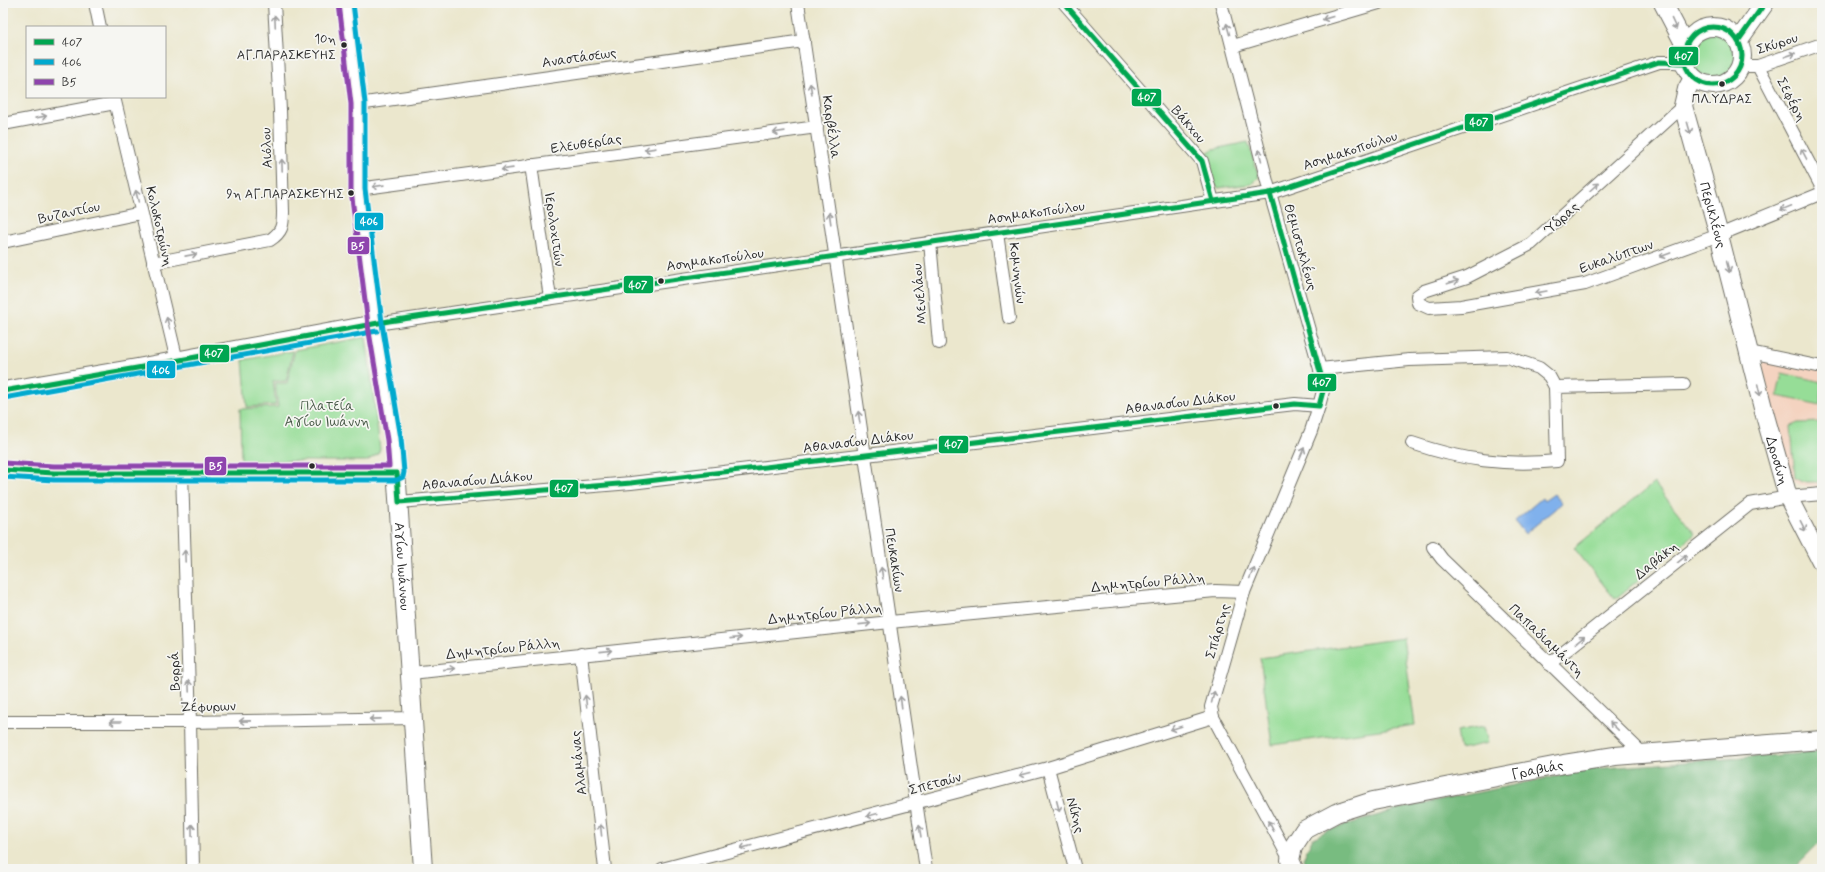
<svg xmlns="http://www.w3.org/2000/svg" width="1825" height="872" font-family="Mynerve,sans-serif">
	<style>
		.built { fill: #f4d3c0 }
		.green { fill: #96dd97; stroke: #608461 }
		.forest { fill: #78bc80; stroke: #527456 }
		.water { fill: #80b1ec; stroke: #566e8c }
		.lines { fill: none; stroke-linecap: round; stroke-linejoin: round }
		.street-casing { stroke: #6e6d64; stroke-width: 14 }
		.secondary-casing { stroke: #6e6d64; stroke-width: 20 }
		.street { stroke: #fff; stroke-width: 12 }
		.secondary { stroke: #fff; stroke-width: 18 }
		.bus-1-casing { stroke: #f6f6f2; stroke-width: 8 }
		.bus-2-casing { stroke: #f6f6f2; stroke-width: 8 }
		.bus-3-casing { stroke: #f6f6f2; stroke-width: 8 }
		.bus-1 { stroke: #00a651; stroke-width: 5 }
		.bus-2 { stroke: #00a9ce; stroke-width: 5 }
		.bus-3 { stroke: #8e44ad; stroke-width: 5 }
		.oneway { stroke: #a0a0a0 }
		.bus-dot { fill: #2b2b2b; stroke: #f6f6f2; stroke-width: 1.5 }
		.labels { text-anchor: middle; stroke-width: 3.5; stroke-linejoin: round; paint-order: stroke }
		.bus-label { font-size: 13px; fill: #2b2b2b; stroke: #f6f6f2; text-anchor: end }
		.street-label { font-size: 14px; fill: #2b2b2b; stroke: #f6f6f2 }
		.park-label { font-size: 14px; fill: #465846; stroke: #f6f6f2 }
		.line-badge { stroke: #f6f6f2; stroke-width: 1.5 }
		.badge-label { font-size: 11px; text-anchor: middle; font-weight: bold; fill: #fff }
	</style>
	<rect width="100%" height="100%" fill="#f6f6f2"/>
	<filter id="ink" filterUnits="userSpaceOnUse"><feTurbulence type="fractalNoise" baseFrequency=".025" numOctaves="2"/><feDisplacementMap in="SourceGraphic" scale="8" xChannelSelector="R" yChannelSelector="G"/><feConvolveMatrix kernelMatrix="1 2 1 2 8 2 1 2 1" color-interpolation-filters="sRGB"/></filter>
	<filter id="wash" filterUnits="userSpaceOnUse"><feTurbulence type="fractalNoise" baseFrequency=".012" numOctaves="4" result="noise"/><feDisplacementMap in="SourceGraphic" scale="16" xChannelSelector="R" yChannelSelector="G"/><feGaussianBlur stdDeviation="0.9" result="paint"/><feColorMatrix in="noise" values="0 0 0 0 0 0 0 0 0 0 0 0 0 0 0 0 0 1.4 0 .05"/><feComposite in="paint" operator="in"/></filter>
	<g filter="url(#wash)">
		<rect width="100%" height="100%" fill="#ebe7cd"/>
		<path class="built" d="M1766 359 1822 371V486H1801L1795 482 1789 469 1762 367 1763 363Z"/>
		<g class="green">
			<circle cx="1713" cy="55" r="23"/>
			<path d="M1248 142 1259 177 1252 184 1218 188C1211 181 1205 162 1208 152L1214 149Z"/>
			<path d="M366 337 380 449 378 454 367 461H241L240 409 278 407 275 383H287L295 350Z"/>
			<path d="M293 351 286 381H273L276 405 247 407 243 360Z"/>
			<path d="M1782 373 1822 382 1821 405 1777 396Z"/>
			<path d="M1822 422V482H1802L1795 478 1791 426 1798 423Z"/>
			<path d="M1654 483 1695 534 1615 599 1574 548Z"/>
			<path d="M1403 638 1415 725 1272 745 1260 658Z"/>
			<path d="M1484 726 1488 743 1460 749 1457 731Z"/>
		</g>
		<path class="forest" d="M1822 752V840L1793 869H1309L1303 859 1312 839 1326 831 1399 809 1591 769Z"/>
		<path class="water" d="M1554 494 1562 503 1525 534 1515 521 1542 498 1544 501Z"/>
	</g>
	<g filter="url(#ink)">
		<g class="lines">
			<g class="street-casing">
				<g id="street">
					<path d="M95 3 100 27"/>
					<path d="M798 3 926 869"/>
					<path d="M1064 3 1202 161 1213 201"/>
					<path d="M1221 3 1270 193 1320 369 1323 391 1319 406 1311 431 1244 592 1211 707 1213 717 1290 860"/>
					<path d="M1233 46 1379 3"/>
					<path d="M1741 66H1758L1822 44"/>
					<path d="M1758 66 1822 188"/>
					<path d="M114 97 177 361"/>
					<path d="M358 104 804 41"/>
					<path d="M1683 106 1531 244 1467 277 1424 291 1417 296 1418 303 1429 308 1461 306 1585 284 1719 235 1822 193"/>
					<path d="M3 124 115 103"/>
					<path d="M531 165 550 298"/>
					<path d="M358 189 817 127"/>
					<path d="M997 233 1009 318"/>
					<path d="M3 242 141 213"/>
					<path d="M930 242 939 343"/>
					<path d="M153 263 270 240C282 232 283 226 283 212L280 110 274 3"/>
					<path d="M376 324 1270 193 1659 62H1674L1684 63"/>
					<path d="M1750 352 1822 367"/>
					<path d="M1320 369 1409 360 1507 357 1539 368 1549 376 1555 387"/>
					<path d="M1412 443C1461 460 1506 466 1557 461L1555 387 1684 384"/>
					<path d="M182 473 190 722 193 869"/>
					<path d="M399 502 631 483 1295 404 1319 406"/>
					<path d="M1433 547 1442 559 1642 753"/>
					<path d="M581 654 605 869"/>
					<path d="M1549 664 1750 504 1788 497 1822 494"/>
					<path d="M411 673 890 622 1215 591 1244 592"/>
					<path d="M3 722H190L414 718"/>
					<path d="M1048 768 1075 869"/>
					<path d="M662 869 1048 768 1213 717"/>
				</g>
			</g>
			<g class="secondary-casing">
				<g id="secondary">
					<path id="s1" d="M346 3 358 104V189L376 331 394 439 423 869"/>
					<path d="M1663 3 1685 45"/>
					<circle cx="1713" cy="56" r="29"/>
					<path d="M1738 41 1765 3"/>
					<path id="s2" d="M1693 78 1687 89 1683 106 1719 235 1764 412 1788 497 1822 563"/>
					<path d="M3 391 137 368 376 324"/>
					<path d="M3 470 54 473H397"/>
					<path id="s3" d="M1294 869 1290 860 1293 847 1304 830 1336 813 1373 801 1564 764 1615 756 1822 740"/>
				</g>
			</g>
			<use href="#street" class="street"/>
			<use href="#secondary" class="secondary"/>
			<g class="bus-1-casing">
				<g id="bus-1">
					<path d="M1064 3 1202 161 1213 201"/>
					<circle cx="1713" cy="56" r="29"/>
					<path d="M1738 41 1765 3"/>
					<path d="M3 391 137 368 389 321 1270 193 1659 62 1684 63"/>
					<path d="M3 470 54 473H397L399 502 631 483 1295 404 1319 406 1323 391 1321 375 1270 193"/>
				</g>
			</g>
			<g class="bus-2-casing">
				<g id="bus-2">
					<path d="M4 398 377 331"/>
					<path d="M3 477 54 480H397L403 477 404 472 401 438 383 330 365 189V103L353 3"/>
				</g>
			</g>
			<g class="bus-3-casing">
				<path id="bus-3" d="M3 463 54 466H389L387 440 369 332 351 190V104L339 4"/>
			</g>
			<use href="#bus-1" class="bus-1"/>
			<use href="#bus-2" class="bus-2"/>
			<use href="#bus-3" class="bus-3"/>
		</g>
		<defs><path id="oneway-shaft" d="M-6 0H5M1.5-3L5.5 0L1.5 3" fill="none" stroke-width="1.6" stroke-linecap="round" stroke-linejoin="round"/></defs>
		<g class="oneway">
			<use href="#oneway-shaft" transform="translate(1328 18) rotate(164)"/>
			<use href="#oneway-shaft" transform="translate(275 21) rotate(-93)"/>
			<use href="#oneway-shaft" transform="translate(1674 24) rotate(65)"/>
			<use href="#oneway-shaft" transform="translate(1228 29) rotate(-105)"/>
			<use href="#oneway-shaft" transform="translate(1790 55) rotate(-19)"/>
			<use href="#oneway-shaft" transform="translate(811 89) rotate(-99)"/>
			<use href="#oneway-shaft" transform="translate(41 117) rotate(-11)"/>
			<use href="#oneway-shaft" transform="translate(1689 128) rotate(74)"/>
			<use href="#oneway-shaft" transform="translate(779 132) rotate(172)"/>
			<use href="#oneway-shaft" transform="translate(650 149) rotate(172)"/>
			<use href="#oneway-shaft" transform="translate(1804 154) rotate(-118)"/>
			<use href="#oneway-shaft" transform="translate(1260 155) rotate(-104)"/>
			<use href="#oneway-shaft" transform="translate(282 165) rotate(-92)"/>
			<use href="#oneway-shaft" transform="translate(507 169) rotate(172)"/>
			<use href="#oneway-shaft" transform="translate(378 186) rotate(172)"/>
			<use href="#oneway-shaft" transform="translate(1594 187) rotate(-42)"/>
			<use href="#oneway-shaft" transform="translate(137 196) rotate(-103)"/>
			<use href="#oneway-shaft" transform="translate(1786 208) rotate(158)"/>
			<use href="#oneway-shaft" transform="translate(830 218) rotate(-98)"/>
			<use href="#oneway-shaft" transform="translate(191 255) rotate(-11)"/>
			<use href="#oneway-shaft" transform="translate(1665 255) rotate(160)"/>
			<use href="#oneway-shaft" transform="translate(1728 267) rotate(75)"/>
			<use href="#oneway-shaft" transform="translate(1453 282) rotate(-18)"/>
			<use href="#oneway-shaft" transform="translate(1541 292) rotate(170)"/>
			<use href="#oneway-shaft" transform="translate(168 323) rotate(-104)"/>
			<use href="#oneway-shaft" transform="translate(1759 390) rotate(77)"/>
			<use href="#oneway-shaft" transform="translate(859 417) rotate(-98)"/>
			<use href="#oneway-shaft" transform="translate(1302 453) rotate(-67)"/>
			<use href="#oneway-shaft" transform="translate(1803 526) rotate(63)"/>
			<use href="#oneway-shaft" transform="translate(185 556) rotate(-92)"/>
			<use href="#oneway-shaft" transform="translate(1682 559) rotate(-39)"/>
			<use href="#oneway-shaft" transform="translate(882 573) rotate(-99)"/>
			<use href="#oneway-shaft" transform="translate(1252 573) rotate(-67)"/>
			<use href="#oneway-shaft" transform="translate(865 624) rotate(-6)"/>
			<use href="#oneway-shaft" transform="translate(736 638) rotate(-6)"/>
			<use href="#oneway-shaft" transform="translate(1580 640) rotate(-39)"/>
			<use href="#oneway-shaft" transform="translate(606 651) rotate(-6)"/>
			<use href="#oneway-shaft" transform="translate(449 669) rotate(-6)"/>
			<use href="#oneway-shaft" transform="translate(189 686) rotate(-92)"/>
			<use href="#oneway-shaft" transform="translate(1213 697) rotate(-76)"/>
			<use href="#oneway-shaft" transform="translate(586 701) rotate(-96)"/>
			<use href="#oneway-shaft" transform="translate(901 702) rotate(-98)"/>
			<use href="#oneway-shaft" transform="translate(375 719) rotate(179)"/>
			<use href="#oneway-shaft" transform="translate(245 721) rotate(179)"/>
			<use href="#oneway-shaft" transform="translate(115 722) rotate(-180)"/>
			<use href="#oneway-shaft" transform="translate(1614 726) rotate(-136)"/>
			<use href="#oneway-shaft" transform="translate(1176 728) rotate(163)"/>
			<use href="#oneway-shaft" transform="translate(1025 774) rotate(165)"/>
			<use href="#oneway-shaft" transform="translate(1058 806) rotate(75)"/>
			<use href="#oneway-shaft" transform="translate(872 815) rotate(166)"/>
			<use href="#oneway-shaft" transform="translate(1271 826) rotate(-118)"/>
			<use href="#oneway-shaft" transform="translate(192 830) rotate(-91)"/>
			<use href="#oneway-shaft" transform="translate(601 830) rotate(-96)"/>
			<use href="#oneway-shaft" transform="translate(920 831) rotate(-99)"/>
			<use href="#oneway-shaft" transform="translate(746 847) rotate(166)"/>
		</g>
	</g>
	<g class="bus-dot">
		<circle cx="344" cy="45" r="3.5"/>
		<circle cx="1722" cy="84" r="3.5"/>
		<circle cx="351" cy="193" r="3.5"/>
		<circle cx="661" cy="281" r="3.5"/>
		<circle cx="1276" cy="406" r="3.5"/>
		<circle cx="312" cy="466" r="3.5"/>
	</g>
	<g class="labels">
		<g class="bus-label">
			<text x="336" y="43">10η<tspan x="336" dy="16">ΑΓ.ΠΑΡΑΣΚΕΥΗΣ</tspan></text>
			<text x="1722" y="103" text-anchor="middle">ΠΛ.ΥΔΡΑΣ</text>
			<text x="344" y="198">9η ΑΓ.ΠΑΡΑΣΚΕΥΗΣ</text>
		</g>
		<g class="street-label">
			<text transform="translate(1777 43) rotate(-18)" y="5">Σκύρου</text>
			<text transform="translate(579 57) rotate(-8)" y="5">Αναστάσεως</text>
			<text transform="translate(1792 99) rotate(62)" y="5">Σεφέρη</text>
			<text transform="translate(1189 124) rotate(49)" y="5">Βάκχου</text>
			<text transform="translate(832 127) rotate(82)" y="5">Καρβέλλα</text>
			<text transform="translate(586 143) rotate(-8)" y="5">Ελευθερίας</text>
			<text transform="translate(266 148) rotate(-92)" y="5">Αιόλου</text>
			<text transform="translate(1350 150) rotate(-18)" y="5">Ασημακοπούλου</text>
			<text transform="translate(69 212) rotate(-12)" y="5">Βυζαντίου</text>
			<text transform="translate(1036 212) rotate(-8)" y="5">Ασημακοπούλου</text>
			<text dy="5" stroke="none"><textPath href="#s2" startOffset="143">Περικλέους</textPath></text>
			<text transform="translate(1561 218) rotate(-42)" y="5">Ύδρας</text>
			<text transform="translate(160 226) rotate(77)" y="5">Κολοκοτρώνη</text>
			<text transform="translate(555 229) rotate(82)" y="5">Ιερολοχιτών</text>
			<text transform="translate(1301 247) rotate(74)" y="5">Θεμιστοκλέους</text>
			<text transform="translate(1616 256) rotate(-19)" y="5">Ευκαλύπτων</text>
			<text transform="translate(715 259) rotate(-8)" y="5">Ασημακοπούλου</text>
			<text transform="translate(1018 273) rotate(83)" y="5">Κομνηνών</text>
			<text transform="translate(919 294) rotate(-95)" y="5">Μενελάου</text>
			<text transform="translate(1180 402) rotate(-7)" y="5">Αθανασίου Διάκου</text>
			<text transform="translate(858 441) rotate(-7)" y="5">Αθανασίου Διάκου</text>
			<text dy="5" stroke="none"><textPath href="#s2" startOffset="397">Δροσίνη</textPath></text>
			<text transform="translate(477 480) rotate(-5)" y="5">Αθανασίου Διάκου</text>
			<text transform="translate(895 560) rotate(81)" y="5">Πευκακίων</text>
			<text transform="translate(1656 560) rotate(-39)" y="5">Δαβάκη</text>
			<text dy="5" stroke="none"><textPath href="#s1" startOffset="567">Αγίου Ιωάννου</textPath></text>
			<text transform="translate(1148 582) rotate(-5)" y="5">Δημητρίου Ράλλη</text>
			<text transform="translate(825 613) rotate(-6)" y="5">Δημητρίου Ράλλη</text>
			<text transform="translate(1217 631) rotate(-74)" y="5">Σπάρτης</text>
			<text transform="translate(1547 640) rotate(44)" y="5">Παπαδιαμάντη</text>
			<text transform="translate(503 648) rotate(-6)" y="5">Δημητρίου Ράλλη</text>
			<text transform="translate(174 671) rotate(-92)" y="5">Βορρά</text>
			<text transform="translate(208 706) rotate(-1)" y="5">Ζέφυρων</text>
			<text transform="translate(578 763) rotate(-96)" y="5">Αλαμάνας</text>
			<text dy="5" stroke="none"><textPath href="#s3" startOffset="286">Γραβιάς</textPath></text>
			<text transform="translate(935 783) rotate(-15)" y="5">Σπετσών</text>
			<text transform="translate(1076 815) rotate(75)" y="5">Νίκης</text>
		</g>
		<g class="park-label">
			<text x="327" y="410">Πλατεία<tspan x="327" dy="16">Αγίου Ιωάννη</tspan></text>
		</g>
	</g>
	<g class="line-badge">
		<rect x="1668" y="46" width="31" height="20" rx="4" fill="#00a651"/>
		<rect x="1131" y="88" width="31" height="19" rx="4" fill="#00a651"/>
		<rect x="1464" y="113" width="30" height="19" rx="4" fill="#00a651"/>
		<rect x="354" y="212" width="30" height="19" rx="4" fill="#00a9ce"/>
		<rect x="347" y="236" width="23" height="19" rx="4" fill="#8e44ad"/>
		<rect x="623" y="275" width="31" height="19" rx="4" fill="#00a651"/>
		<rect x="199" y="344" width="31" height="19" rx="4" fill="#00a651"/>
		<rect x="146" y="360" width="30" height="19" rx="4" fill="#00a9ce"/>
		<rect x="1307" y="373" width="30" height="19" rx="4" fill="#00a651"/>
		<rect x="938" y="435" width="31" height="19" rx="4" fill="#00a651"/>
		<rect x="204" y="456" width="23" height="20" rx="4" fill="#8e44ad"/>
		<rect x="549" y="479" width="30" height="19" rx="4" fill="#00a651"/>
	</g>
	<g class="badge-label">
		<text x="1684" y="60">407</text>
		<text x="1147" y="101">407</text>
		<text x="1479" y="126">407</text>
		<text x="369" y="225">406</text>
		<text x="358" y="250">Β5</text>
		<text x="638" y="289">407</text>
		<text x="214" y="357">407</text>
		<text x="161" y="374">406</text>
		<text x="1322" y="386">407</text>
		<text x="954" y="448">407</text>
		<text x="216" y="470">Β5</text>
		<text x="564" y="492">407</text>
	</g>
	<rect width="1825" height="872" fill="none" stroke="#f6f6f2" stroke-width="16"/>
	<rect x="26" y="26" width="140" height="72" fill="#f6f6f2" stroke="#a5a5a2"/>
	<rect x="34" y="39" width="20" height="6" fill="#00a651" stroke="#a5a5a2"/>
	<text x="62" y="46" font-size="12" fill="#2b2b2b">407</text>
	<rect x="34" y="59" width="20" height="6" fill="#00a9ce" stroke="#a5a5a2"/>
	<text x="62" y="66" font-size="12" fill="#2b2b2b">406</text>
	<rect x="34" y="79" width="20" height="6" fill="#8e44ad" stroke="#a5a5a2"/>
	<text x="62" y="86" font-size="12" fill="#2b2b2b">Β5</text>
</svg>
